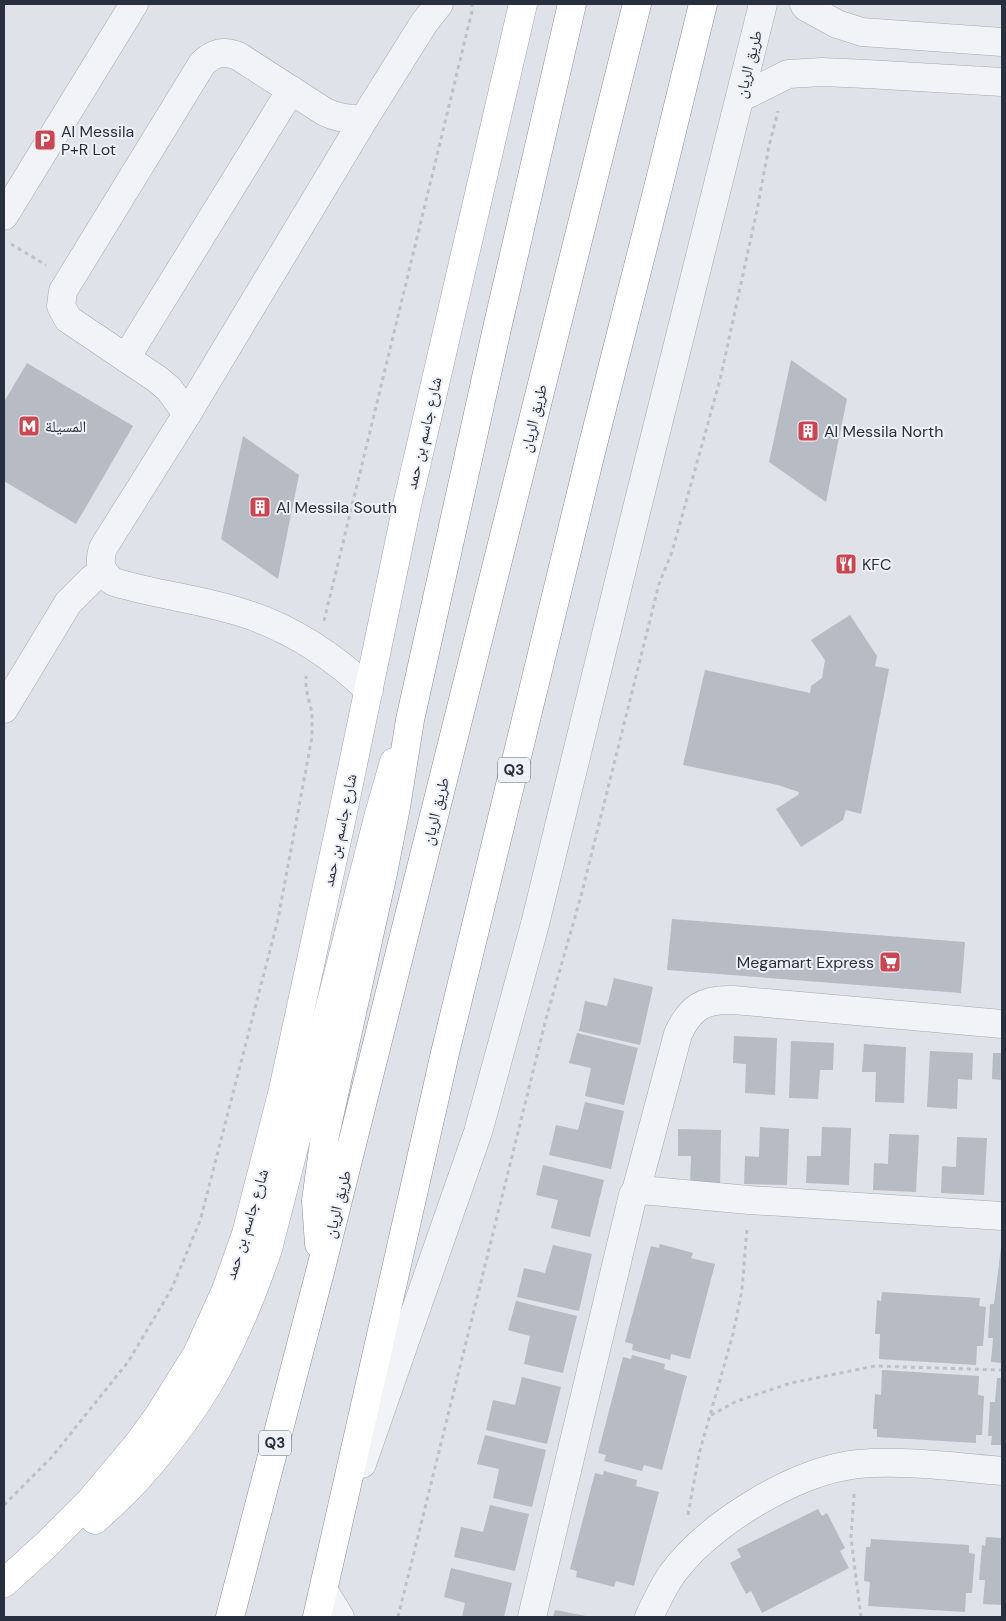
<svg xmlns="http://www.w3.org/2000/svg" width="1006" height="1621" font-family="'DM Sans','Noto Naskh Arabic',sans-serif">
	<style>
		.building { fill: #b6bbc4 }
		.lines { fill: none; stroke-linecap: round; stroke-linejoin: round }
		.minor-casing { stroke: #a4a9b2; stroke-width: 29 }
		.major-casing { stroke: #9ea5b3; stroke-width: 29 }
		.highway-casing { stroke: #878e9e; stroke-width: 29 }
		.path { stroke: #bdc0c6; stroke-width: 3; stroke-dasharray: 4 4; stroke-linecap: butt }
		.minor { stroke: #f1f3f6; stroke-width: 28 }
		.major { stroke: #fff; stroke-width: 28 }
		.highway { stroke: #fff; stroke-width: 28 }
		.labels { text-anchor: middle; stroke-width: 4; stroke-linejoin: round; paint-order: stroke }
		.shield { fill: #eef1f5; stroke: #636975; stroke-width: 1 }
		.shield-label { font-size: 15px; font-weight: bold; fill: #282f3e }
		.street-label { font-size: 16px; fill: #282f3e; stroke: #eef1f5 }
		.poi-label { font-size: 16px; fill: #282f3e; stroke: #eef1f5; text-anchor: start }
	</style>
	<rect width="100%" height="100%" fill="#dfe2e8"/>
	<g class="building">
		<path d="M791 360 847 399 826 502 769 462Z"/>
		<path d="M27 363 133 426 76 524 4 481V402Z"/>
		<path d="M243 436 299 475 278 579 221 539Z"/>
		<path d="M850 615 877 656 875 666 889 669 861 814 846 810 843 820 801 847 776 809 798 795 799 792 778 785 683 765 705 670 810 693 811 686 822 678 825 660 811 640Z"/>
		<path d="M672 919 965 942 961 993 667 970Z"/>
		<path d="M614 978 653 987 640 1045 579 1031 585 1001 607 1006Z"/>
		<path d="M577 1033 638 1048 624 1105 585 1096 591 1068 569 1063Z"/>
		<path d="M734 1036 777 1038 775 1095 745 1093 746 1064 733 1063Z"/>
		<path d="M791 1041 834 1043 833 1070H820L818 1099 789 1098Z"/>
		<path d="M864 1044 906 1047 904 1103 875 1102 876 1072H862Z"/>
		<path d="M930 1051 973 1053 972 1080 958 1079 957 1109 927 1107Z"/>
		<path d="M993 1053H1002V1080L992 1079Z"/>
		<path d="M585 1102 624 1111 611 1169 549 1155 556 1125 578 1130Z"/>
		<path d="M760 1127 789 1129 787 1185 744 1184 745 1156 759 1157Z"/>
		<path d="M822 1127 851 1128 849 1185 806 1183 807 1156H821Z"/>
		<path d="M678 1129 721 1130 720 1186 690 1185 691 1156H678Z"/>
		<path d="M889 1134 919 1135 916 1192 873 1190 874 1163 888 1164Z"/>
		<path d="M957 1137 987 1138 984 1195 941 1193 942 1166 956 1167Z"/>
		<path d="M543 1165 604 1180 590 1237 551 1228 558 1200 536 1195Z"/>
		<path d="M660 1244 693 1253 691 1258 715 1264 690 1359 671 1354 670 1360 632 1350 633 1344 625 1342 651 1246 659 1248Z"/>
		<path d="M553 1245 592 1254 579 1311 517 1297 524 1268 545 1273Z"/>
		<path d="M1001 1248H1002V1363L991 1362 993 1338H988L990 1304H994Z"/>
		<path d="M882 1292 980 1298 979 1306 986 1307 983 1346H977L976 1365 879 1359 880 1334H875L877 1300 881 1301Z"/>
		<path d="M516 1301 577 1316 563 1373 524 1364 530 1336 508 1330Z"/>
		<path d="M632 1355 665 1364 664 1369 687 1376 662 1470 644 1465 642 1471 604 1461 606 1455 598 1453 623 1357 631 1359Z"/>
		<path d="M882 1370 979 1376 978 1395 984 1396 982 1435H976V1443L877 1437V1429H873L875 1394 881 1395Z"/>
		<path d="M522 1377 561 1387 547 1444 486 1430 493 1400 515 1405Z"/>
		<path d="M997 1378H1002V1445H991L992 1436H988L990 1402H995Z"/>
		<path d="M485 1435 546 1450 532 1507 493 1498 499 1469 477 1464Z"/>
		<path d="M604 1471 637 1480 636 1486 659 1492 634 1586 616 1581 614 1587 576 1577 577 1571 570 1569 595 1473 603 1475Z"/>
		<path d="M490 1505 529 1514 515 1571 454 1557 461 1527 483 1532Z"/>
		<path d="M818 1509 822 1516 827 1513 845 1548 840 1551 849 1568 762 1613 751 1591 746 1594 730 1563 741 1557 737 1549Z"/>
		<path d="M986 1537 1002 1538V1605L983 1604 985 1580H979L982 1545 985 1546Z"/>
		<path d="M871 1539 969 1545V1553L975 1554 972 1593H966L965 1612 868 1606 870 1582 864 1581 866 1547H870Z"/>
		<path d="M451 1568 512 1583 504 1617H462L465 1603 444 1597Z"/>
		<path d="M555 1610 586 1616V1617H553Z"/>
	</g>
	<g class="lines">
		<g class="minor-casing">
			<g id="minor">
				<path d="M804 4 806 7 837 24 862 32 1002 42"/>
				<path d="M740 98 788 74 822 72 867 74 1002 82"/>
				<path d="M4 216 134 4"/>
				<path d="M126 358 291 90"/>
				<path d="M187 414 169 389 157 379 68 319 61 306 63 291 202 64C213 53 223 50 238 56L325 112C338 118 349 120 364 119"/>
				<path d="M369 690C332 655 291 628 243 613 201 599 156 595 114 582 101 573 98 563 103 548L187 414 364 119 424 23 439 4"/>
				<path d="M4 709 68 603 92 579 103 571"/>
				<path d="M636 1191 678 1034C690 1008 703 999 733 1000L1002 1024"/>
				<path d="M362 1464 478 1132 535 924 637 508 763 4"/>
				<path d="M324 1591 340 1617"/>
				<path d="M532 1617 633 1195 636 1191 641 1190 749 1200 1002 1216"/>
				<path d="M649 1617C656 1602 663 1587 672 1574 710 1523 795 1471 858 1464 906 1460 955 1467 1002 1471"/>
			</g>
		</g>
		<g class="major-casing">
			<g id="major">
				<path d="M95 1520C110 1506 125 1493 139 1477 168 1444 196 1408 217 1369 238 1330 254 1290 268 1249L379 814 394 762"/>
				<path d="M4 1583 46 1545 90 1501 137 1445 159 1415 197 1354 226 1290 246 1234 283 1090 342 817 407 505 523 4"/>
			</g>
		</g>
		<g class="highway-casing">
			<g id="highway">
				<path d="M319 1244 316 1201 325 1135 383 873 396 807 410 720 498 324 572 4"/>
				<path d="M230 1617 321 1268 637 4"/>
				<path d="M317 1617 445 1053 591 452 659 184 703 4"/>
			</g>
		</g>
		<g class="path">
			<path d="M11 244 46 265"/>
			<path d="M324 621 472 11V4"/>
			<path d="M711 1415 737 1401 791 1383 875 1366 1002 1370"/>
			<path d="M854 1494 851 1538 861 1617"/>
			<path d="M4 1505 51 1458 128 1362 172 1288 200 1221 278 919 312 737V713L306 688V676"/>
			<path d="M688 1515 699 1454 733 1334 742 1290 747 1228"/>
			<path d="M398 1617 547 1015 581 896 659 584 672 552 720 380 757 210 769 146 778 111"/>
		</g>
		<use href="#minor" class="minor"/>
		<use href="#major" class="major"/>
		<use href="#highway" class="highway"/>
	</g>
	<defs>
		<g id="parking-square" transform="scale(1.125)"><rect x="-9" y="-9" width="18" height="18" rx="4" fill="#c94753" stroke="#eef1f5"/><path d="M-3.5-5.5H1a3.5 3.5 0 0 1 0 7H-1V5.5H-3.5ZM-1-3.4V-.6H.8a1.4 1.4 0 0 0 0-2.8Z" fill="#fff"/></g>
		<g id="metro-square" transform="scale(1.125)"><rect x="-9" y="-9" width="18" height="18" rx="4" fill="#c94753" stroke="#eef1f5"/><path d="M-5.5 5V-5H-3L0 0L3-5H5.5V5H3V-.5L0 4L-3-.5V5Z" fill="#fff"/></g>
		<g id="building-square" transform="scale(1.125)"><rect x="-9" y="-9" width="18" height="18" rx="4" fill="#c94753" stroke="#eef1f5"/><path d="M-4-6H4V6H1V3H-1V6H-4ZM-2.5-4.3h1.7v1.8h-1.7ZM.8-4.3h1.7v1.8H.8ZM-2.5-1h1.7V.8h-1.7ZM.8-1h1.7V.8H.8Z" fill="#fff"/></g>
		<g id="restaurant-square" transform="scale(1.125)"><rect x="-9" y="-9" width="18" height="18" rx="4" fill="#c94753" stroke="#eef1f5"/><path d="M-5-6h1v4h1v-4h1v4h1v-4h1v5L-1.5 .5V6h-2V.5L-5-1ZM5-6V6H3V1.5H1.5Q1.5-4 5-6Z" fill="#fff"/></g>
		<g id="supermarket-square" transform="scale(1.125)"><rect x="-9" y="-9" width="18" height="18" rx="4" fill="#c94753" stroke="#eef1f5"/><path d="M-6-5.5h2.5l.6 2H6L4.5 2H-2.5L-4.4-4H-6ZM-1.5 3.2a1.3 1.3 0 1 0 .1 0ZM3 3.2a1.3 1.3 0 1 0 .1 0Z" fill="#fff"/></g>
	</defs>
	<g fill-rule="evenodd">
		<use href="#parking-square" x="45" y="140"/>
		<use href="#metro-square" x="29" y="426"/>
		<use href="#building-square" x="808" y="431"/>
		<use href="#building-square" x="260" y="507"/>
		<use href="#restaurant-square" x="846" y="564"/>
		<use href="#supermarket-square" x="890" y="962"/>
	</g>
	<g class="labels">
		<g class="shield">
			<rect x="498" y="757.5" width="32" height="25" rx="4"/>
			<rect x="259" y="1430.5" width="32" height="25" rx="4"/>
		</g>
		<g class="shield-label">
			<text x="514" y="775">Q3</text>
			<text x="275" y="1448">Q3</text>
		</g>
		<g class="street-label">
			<text transform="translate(748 64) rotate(-76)" y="6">طريق الريان</text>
			<text transform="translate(533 418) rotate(-76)" y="6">طريق الريان</text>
			<text transform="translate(423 433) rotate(-77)" y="6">شارع جاسم بن حمد</text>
			<text transform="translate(435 811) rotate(-76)" y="6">طريق الريان</text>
			<text transform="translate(339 830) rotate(-78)" y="6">شارع جاسم بن حمد</text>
			<text transform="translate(337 1204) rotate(-76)" y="6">طريق الريان</text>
			<text transform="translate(246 1224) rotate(-73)" y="6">شارع جاسم بن حمد</text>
		</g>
		<g class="poi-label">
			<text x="61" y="137">Al Messila<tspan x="61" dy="18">P+R Lot</tspan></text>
			<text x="45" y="432">المسيلة</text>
			<text x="824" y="437">Al Messila North</text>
			<text x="276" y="513">Al Messila South</text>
			<text x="862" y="570">KFC</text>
			<text x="874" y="968" text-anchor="end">Megamart Express</text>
		</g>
	</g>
	<rect width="1006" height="1621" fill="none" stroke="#282f3e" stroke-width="10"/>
</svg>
